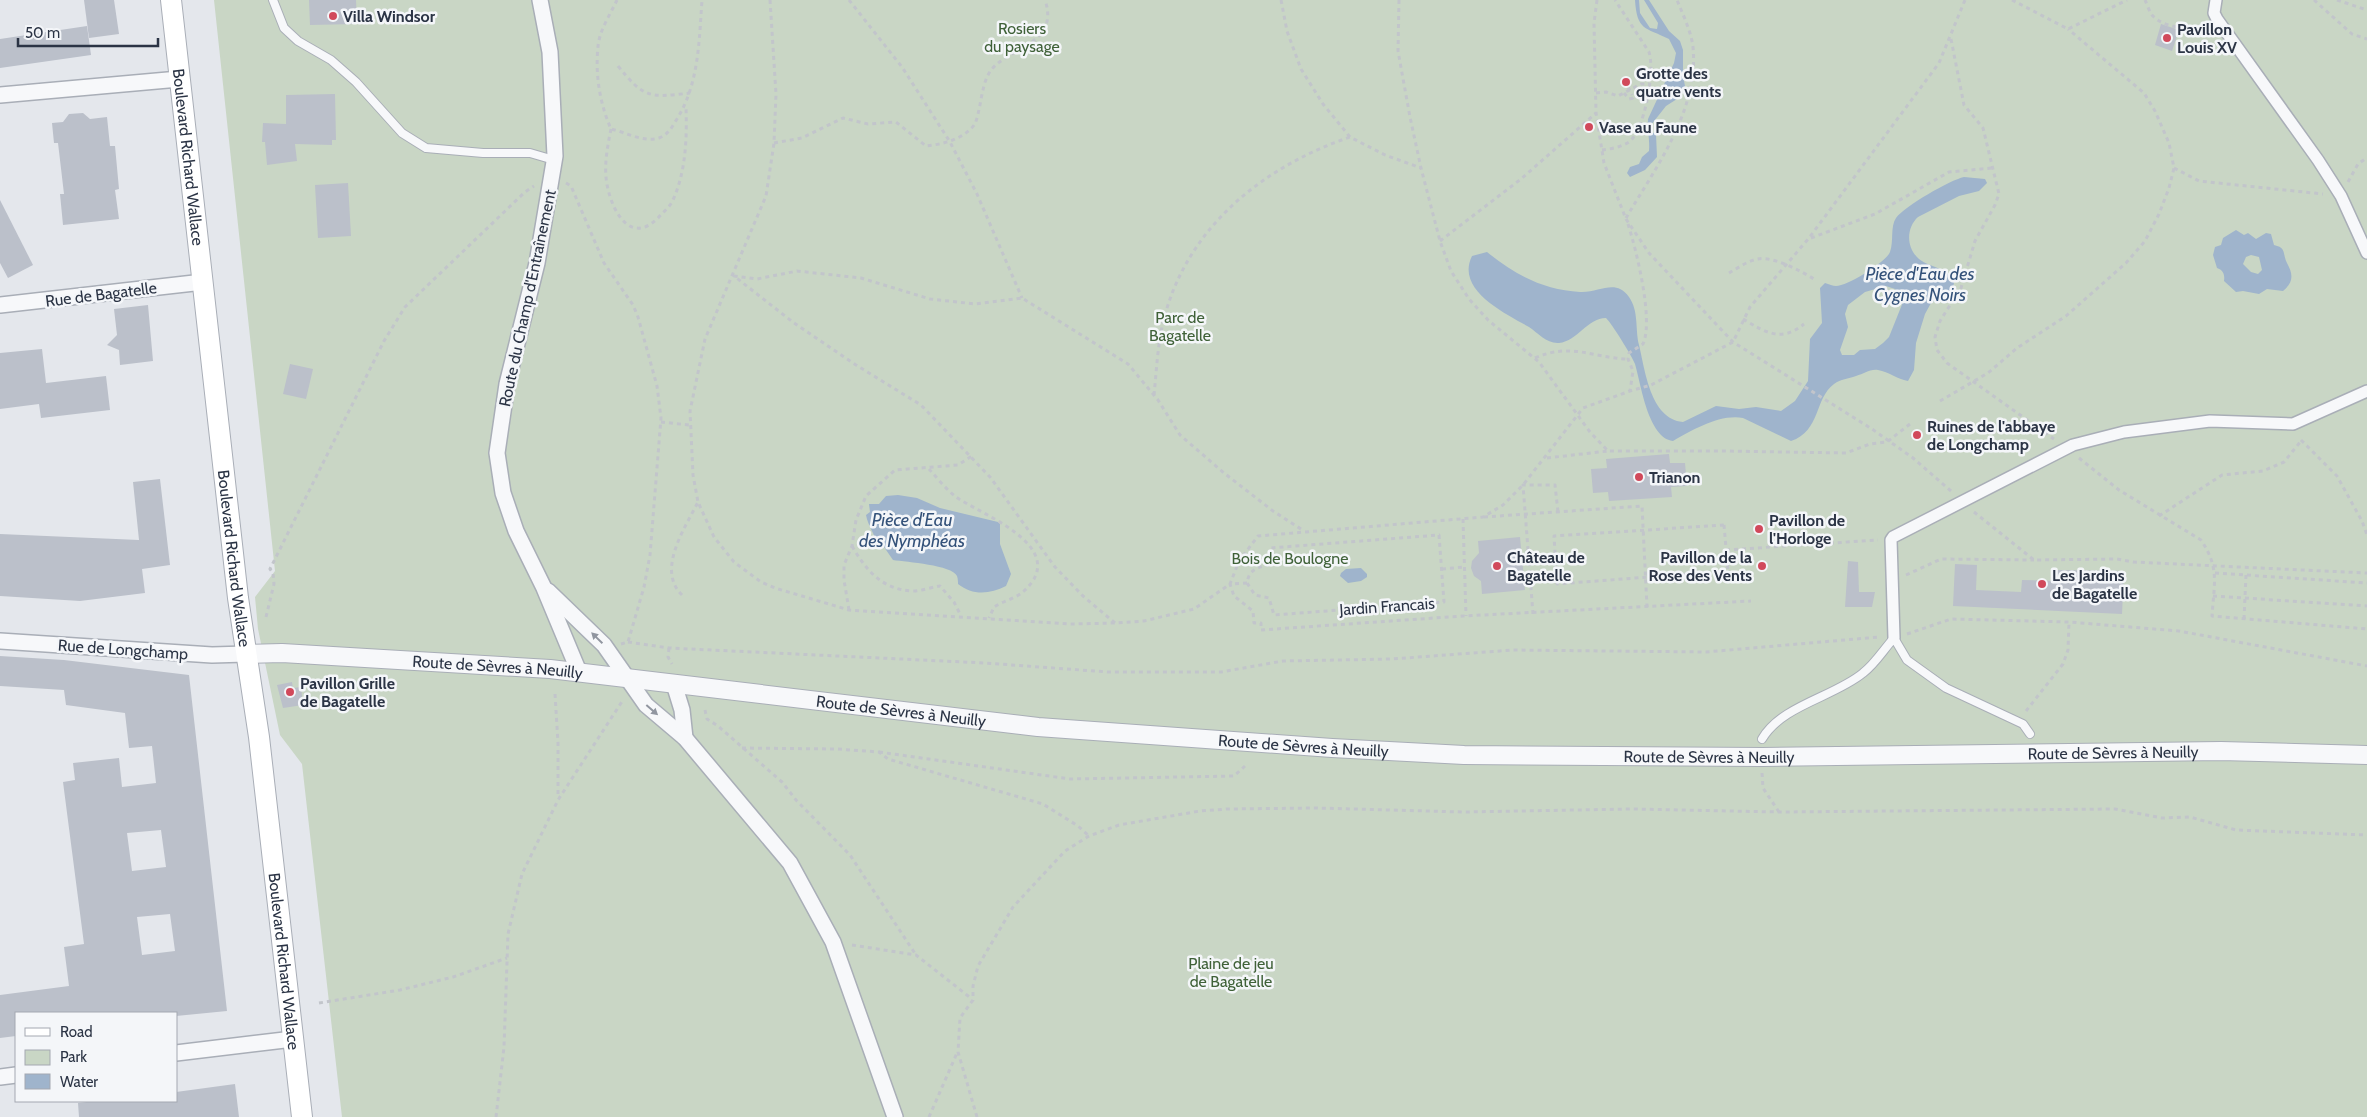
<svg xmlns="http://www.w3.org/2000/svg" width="2367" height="1117" font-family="Cabin,sans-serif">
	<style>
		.green { fill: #c9d6c5 }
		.water { fill: #9fb4cc; fill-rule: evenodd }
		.building { fill: #bbc0ca; fill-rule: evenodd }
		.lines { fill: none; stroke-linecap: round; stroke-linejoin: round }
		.service-casing { stroke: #a9aeb7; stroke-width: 10 }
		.pedestrian-casing { stroke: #a9aeb7; stroke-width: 14 }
		.minor-casing { stroke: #a9aeb7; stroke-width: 18 }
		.tertiary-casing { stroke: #a9aeb7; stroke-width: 20 }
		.secondary-casing { stroke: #a9aeb7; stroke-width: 22 }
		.path { stroke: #c2c5cb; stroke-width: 3; stroke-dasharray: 4 4; stroke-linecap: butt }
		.service { stroke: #f7f8fa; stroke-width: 8 }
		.pedestrian { stroke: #f7f8fa; stroke-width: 11 }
		.minor { stroke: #f7f8fa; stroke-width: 15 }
		.tertiary { stroke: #f7f8fa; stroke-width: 18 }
		.secondary { stroke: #fff; stroke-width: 20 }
		.path-bridge { stroke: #c2c5cb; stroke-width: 3; stroke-dasharray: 4 4; stroke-linecap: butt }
		.oneway { fill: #9196a0 }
		.poi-dot { fill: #d1495b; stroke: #f4f6f9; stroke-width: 2 }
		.labels { text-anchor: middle; stroke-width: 5; stroke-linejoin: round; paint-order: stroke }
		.poi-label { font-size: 16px; font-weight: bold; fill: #2b3445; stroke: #f4f6f9; text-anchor: start }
		.park-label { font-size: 16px; fill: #3f6138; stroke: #f4f6f9 }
		.street-label { font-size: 16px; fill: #2b3445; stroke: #f4f6f9 }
		.water-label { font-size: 18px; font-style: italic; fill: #34527a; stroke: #f4f6f9 }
	</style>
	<rect width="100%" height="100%" fill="#e4e7ec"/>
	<path class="green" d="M214 0H2367V1117H342L302 764 280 735 258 629 255 597 275 571Z"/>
	<g class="water">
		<path d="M1635 0H1639L1640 13 1650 28 1657 29 1658 23 1644 0H1649L1669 31 1680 41 1683 50V76L1685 86 1677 99 1666 106 1651 125 1652 132 1656 134 1657 157 1645 170 1630 177 1627 173 1630 167 1639 164 1642 157 1649 151C1650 140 1647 130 1648 119L1674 63 1676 53 1669 39C1645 27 1637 31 1635 0Z"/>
		<path d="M1964 177 1985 179 1987 183 1979 191 1959 196 1918 217C1906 228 1906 248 1919 259 1932 269 1947 266 1954 283L1952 290 1931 303 1925 314 1916 343 1914 370 1908 381C1897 379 1889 372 1878 370 1869 369 1864 374 1856 376 1848 379 1841 379 1834 384 1814 399 1821 431 1791 441L1743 418C1719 414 1693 430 1673 441 1648 438 1641 384 1635 364 1632 356 1612 324 1606 318 1587 318 1578 341 1559 343 1547 344 1538 333 1529 327 1506 314 1455 290 1472 256L1487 252C1515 275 1544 290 1580 292 1600 293 1615 278 1629 297 1639 311 1635 329 1639 345 1645 369 1650 419 1683 422L1716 406 1739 409 1756 407 1781 411 1795 401 1808 381 1810 339 1822 323 1820 288 1825 283C1829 284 1833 286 1836 286 1848 286 1886 262 1890 252 1894 241 1890 227 1896 218 1905 206 1950 180 1964 177ZM1886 286 1895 289 1903 302 1889 337 1883 343 1875 349 1860 350 1854 355H1842L1840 350 1848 327 1845 314 1848 305 1865 292Z"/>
		<path d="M2236 230 2244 235 2248 233 2256 239 2266 233 2271 234 2274 245C2287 248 2282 253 2287 263 2293 274 2294 282 2283 291L2267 289 2259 294 2243 291 2236 292 2224 281C2225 274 2223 270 2217 268L2213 255 2215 247 2221 245 2223 238ZM2251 255 2259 257 2262 270 2258 274 2251 272 2243 264 2246 257Z"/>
		<path d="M898 495 917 498 940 508 998 522 1000 524V544L1011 574 1006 586C990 594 973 596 958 584 958 582 958 579 957 576 952 565 907 562 893 560L884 547 876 542C875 534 868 526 866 515L870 512 869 504H879L886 496Z"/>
		<path d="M1361 568 1367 574V577L1361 581 1348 583 1340 576 1341 573 1346 569Z"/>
	</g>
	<g class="building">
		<path d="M84 0H114L119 34 89 38Z"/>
		<path d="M309 0H356L357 24 310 25Z"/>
		<path d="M2161 24 2179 30 2172 51 2155 45Z"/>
		<path d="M87 26 91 55 0 68V39Z"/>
		<path d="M335 94 336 140H332V145L295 144 297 161 267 165 265 142H262L263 123 286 124V95Z"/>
		<path d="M83 113 90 119 107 117 110 146H115L119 189 115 190 119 219 63 225 60 194H64L58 143H54L52 123 63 122 69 114Z"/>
		<path d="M348 183 351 236 318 238 315 185Z"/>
		<path d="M0 200 33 265 8 278 0 263Z"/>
		<path d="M148 305 153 361 120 365 119 350 107 345 117 335 114 309Z"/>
		<path d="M42 349 46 383 106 376 110 410 41 418 39 404 0 409V353Z"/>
		<path d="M290 364 313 369 306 399 283 394Z"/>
		<path d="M1669 454 1670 463H1685L1687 486 1671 487 1672 497 1609 501 1608 492 1593 493 1591 469 1607 468 1606 459Z"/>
		<path d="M160 479 170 565 142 569 145 593 80 601 0 596V534L139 540 133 482Z"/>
		<path d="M1520 537 1525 590 1482 594 1481 581 1474 576 1471 568 1472 561 1479 553 1478 541Z"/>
		<path d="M1848 561 1858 562 1859 592H1875L1872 607H1845Z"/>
		<path d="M1955 564 1977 565 1976 590 2021 592 2022 580 2055 581 2056 570 2124 571 2122 614 1953 606Z"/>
		<path d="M0 656 64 660 189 675 227 1011 176 1016V1013H16V1036L0 1038V995L69 986 64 947 84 944 63 782 75 780 73 763 119 758 122 787 156 783 152 746 129 748 125 713 66 705 64 690 0 686ZM161 830 166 867 132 871 127 833ZM170 914 175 951 142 955 137 917Z"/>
		<path d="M292 682 293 688 301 687 303 705 283 708 277 685Z"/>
		<path d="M235 1084 239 1117H79L78 1103 95 1101H176V1092Z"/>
	</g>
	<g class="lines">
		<g class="service-casing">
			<g id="service">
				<path d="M273 0 284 28 298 41 331 60 356 82 402 133 426 148 483 153H530L554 160"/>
				<path d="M1762 739C1782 705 1834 697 1863 673 1875 664 1884 649 1894 638L1907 660 1946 688 2023 724 2030 734"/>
			</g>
		</g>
		<g class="pedestrian-casing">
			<g id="pedestrian">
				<path d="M2216 0 2214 13 2217 19 2318 160 2341 196 2367 253"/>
				<path d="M1894 638 1891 540 1893 537 2073 445 2124 432 2210 421 2293 424 2367 391"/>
			</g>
		</g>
		<g class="minor-casing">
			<g id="minor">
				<path d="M540 0 550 52 555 156 537 263 507 384 497 453 503 493 516 531 544 588 579 672"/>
				<path d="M0 95 179 79"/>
				<path d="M0 305 203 282"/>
				<path d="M548 591 604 645 646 705 685 738 790 863 833 942 895 1117"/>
				<path d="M0 641 212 655 246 654"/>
				<path d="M674 684 682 710 685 738"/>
				<path d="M176 1053 293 1039"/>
				<path d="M0 1077 16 1075"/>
			</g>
		</g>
		<g class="tertiary-casing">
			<g id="tertiary">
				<path id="s1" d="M246 654 282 653 550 669 1038 727 1332 748 1464 755 1762 757 2221 751 2367 755"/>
			</g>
		</g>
		<g class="secondary-casing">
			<g id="secondary">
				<path id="s2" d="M171 0 238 598 259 737 302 1117"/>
			</g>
		</g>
		<g class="path">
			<path d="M617 0C610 15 599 31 598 47 595 75 600 104 611 129 625 132 644 143 659 138 667 135 671 129 675 122 699 86 699 42 702 0"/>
			<path d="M770 0 776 94 774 143 766 196 705 339 690 411 693 475 698 502 714 537 734 562 761 582 775 588 849 610 1072 624 1116 623 1144 621 1194 609 1230 584 1239 561 1258 536 1483 517 1503 505 1523 485 1583 408 1630 391 1651 385 1733 342 1750 307 1809 238 1939 63 1965 0"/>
			<path d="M849 0 902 67 950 142 977 194 1022 298"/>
			<path d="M1281 0 1287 31 1301 69 1323 104 1350 137 1385 155 1421 168"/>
			<path d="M1399 0 1398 51 1410 117 1421 168 1440 241 1451 271 1469 299 1488 320 1539 362 1590 432 1608 451H1723L1846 453 1870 444 1887 442 1910 424"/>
			<path d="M1597 0 1594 23 1596 113 1604 163 1626 219 1649 253 1733 342 1872 429 1913 458 1951 491"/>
			<path d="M2012 0 2068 29 2127 0"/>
			<path d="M2145 0C2147 4 2149 11 2152 15 2163 28 2191 31 2205 24"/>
			<path d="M2314 0 2352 34 2367 39"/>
			<path d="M2337 0 2367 10"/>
			<path d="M1951 39 1964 105 1983 128 1999 194 1995 205 1975 241 1961 288 1940 321 1935 337 1937 350 1947 363 2054 439"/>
			<path d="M618 66C644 98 649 98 690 93"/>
			<path d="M1628 86V87"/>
			<path d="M1596 93 1606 92 1618 96 1641 84H1649"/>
			<path d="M1624 93 1629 99 1633 98 1632 95"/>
			<path d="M611 129C607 149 603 169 608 189 614 215 632 244 658 218 663 212 670 207 673 200 686 171 687 138 686 107"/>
			<path d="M774 143 802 138 843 118 868 124 896 122 926 146C944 144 964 139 975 124 981 108 981 89 988 75 1002 47 1061 47 1045 0"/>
			<path d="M1602 150C1611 149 1621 147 1629 142 1645 130 1655 70 1649 52L1615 0"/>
			<path d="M2174 168 2199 181 2323 194"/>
			<path d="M2348 182 2358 164 2365 159"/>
			<path d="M566 183 571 186 604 263 633 305 638 317 657 386 661 418 650 555 644 587 628 642 621 644"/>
			<path d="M1626 218C1656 167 1699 110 1693 47 1691 31 1683 15 1677 0"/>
			<path d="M1628 224C1636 249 1654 320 1643 344L1629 353 1628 359 1633 371 1630 391"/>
			<path d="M1811 238 1875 214 1949 172 1992 168"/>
			<path d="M1440 241 1521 179 1596 113"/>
			<path d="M1729 273C1738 268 1747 261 1758 259 1773 256 1801 271 1814 279"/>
			<path d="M1743 319C1765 332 1781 343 1804 324"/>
			<path d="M1535 358C1572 342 1592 358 1628 359"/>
			<path d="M1154 395C1157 366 1158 335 1167 308 1194 221 1268 165 1350 137"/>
			<path d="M1940 401 1988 373 2017 348 2066 316 2126 263 2145 241 2159 214 2169 188 2174 168 2169 143 2155 111 2144 93 2068 29"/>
			<path d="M661 422 689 425"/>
			<path d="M2301 440 2337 476 2362 521 2367 535"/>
			<path d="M1547 458 1608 451"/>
			<path d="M2079 458 2119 490 2201 540C2220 568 2214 584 2212 616L2367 629"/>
			<path d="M929 469C937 478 946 489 956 497 980 514 1072 547 1024 591 1017 598 1003 601 994 607L989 618"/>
			<path d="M1974 512 2034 560 2117 559 2133 562 2367 573"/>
			<path d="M2159 516 2222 475 2263 471 2284 462 2301 441"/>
			<path d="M1484 517 1642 506 1647 607"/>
			<path d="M1463 519 1466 616"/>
			<path d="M1724 525 1728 571 1557 584 1554 536Z"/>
			<path d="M1439 535 1444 602 1274 615 1269 598 1255 595 1247 583C1249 570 1256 568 1268 565L1266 557 1270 556V548Z"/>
			<path d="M852 546C866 570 882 590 913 591 922 591 932 587 940 586L954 602 961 616"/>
			<path d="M1726 550 1878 540"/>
			<path d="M1530 562 1555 561"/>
			<path d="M1442 569 1464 567"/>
			<path d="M2215 573 2367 583"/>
			<path d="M1906 575 1941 559 2034 560"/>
			<path d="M1247 583 1230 584 1234 596 1253 611 1254 623H1261V630L1463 616 1751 601"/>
			<path d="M682 595C656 570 685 528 698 502"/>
			<path d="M2213 596 2367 606"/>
			<path d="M849 610 844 580V565L852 546 856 520 866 496 895 470 958 465 972 456"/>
			<path d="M1533 614 1523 485H1555L1558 512"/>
			<path d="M266 617 274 584 273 573 270 569 384 341 405 307 525 192 534 186"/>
			<path d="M2244 619 2246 575"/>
			<path d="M1115 623 1083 596 1055 567 990 477 921 405 856 365 794 323 734 276 757 279 797 271 861 278 930 299 975 304 1022 298 1128 364 1158 400 1180 435 1224 473 1273 511 1304 531"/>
			<path d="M1907 634 1951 619 2069 622 2179 631 2367 666"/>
			<path d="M628 642 669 648 985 663 1108 672H1221L1283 661 1392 659 1513 650 1706 652 1879 637"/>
			<path d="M669 648 668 657 672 664"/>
			<path d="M555 694 558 743V798"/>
			<path d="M705 710 707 719 718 726 782 782 796 800 850 855 916 955"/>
			<path d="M2026 711 2063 664 2068 650 2069 622"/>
			<path d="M742 748 837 749 879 752 888 759 1043 804 1078 826 1089 836"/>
			<path d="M879 752 1070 779 1234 776 1245 766"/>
			<path d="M1762 773 1763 788 1779 812"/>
			<path d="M852 945 916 955 972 999"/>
			<path d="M319 1003 400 990 453 977 507 958"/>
			<path d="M496 1117 504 1047 508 934 522 874 558 800 623 700"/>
			<path d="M929 1117 957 1053"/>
			<path d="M977 1117 958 1052 960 1018 973 1000V986L978 966 1013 907 1065 851 1089 836 1119 825 1200 811 1227 809 1317 808 1463 812 1632 809 1780 812 2115 809 2162 818 2190 817 2236 830 2367 835"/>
		</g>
		<use href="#service" class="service"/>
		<use href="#pedestrian" class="pedestrian"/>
		<use href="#minor" class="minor"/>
		<use href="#tertiary" class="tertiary"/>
		<use href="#secondary" class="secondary"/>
		<path class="path-bridge" d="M1628 87 1632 95"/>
	</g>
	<defs><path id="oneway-solid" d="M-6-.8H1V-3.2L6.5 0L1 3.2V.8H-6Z" transform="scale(1.25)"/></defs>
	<g class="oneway">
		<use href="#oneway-solid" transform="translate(597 638) rotate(-136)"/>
		<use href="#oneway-solid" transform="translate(652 710) rotate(41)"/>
	</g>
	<g class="poi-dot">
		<circle cx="333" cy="16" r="5"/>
		<circle cx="2167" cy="38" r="5"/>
		<circle cx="1626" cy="82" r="5"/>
		<circle cx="1589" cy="127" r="5"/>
		<circle cx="1917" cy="435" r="5"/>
		<circle cx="1639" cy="477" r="5"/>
		<circle cx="1759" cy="529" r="5"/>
		<circle cx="1497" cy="566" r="5"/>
		<circle cx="1762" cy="566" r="5"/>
		<circle cx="2042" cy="584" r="5"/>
		<circle cx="290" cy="692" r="5"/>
	</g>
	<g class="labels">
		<g class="poi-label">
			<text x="343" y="22">Villa Windsor</text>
			<text x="2177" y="35">Pavillon<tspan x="2177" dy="18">Louis XV</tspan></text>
			<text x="1636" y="79">Grotte des<tspan x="1636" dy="18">quatre vents</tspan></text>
			<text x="1599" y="133">Vase au Faune</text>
			<text x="1927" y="432">Ruines de l'abbaye<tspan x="1927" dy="18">de Longchamp</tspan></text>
			<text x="1649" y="483">Trianon</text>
			<text x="1769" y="526">Pavillon de<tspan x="1769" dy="18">l'Horloge</tspan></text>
			<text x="1507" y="563">Château de<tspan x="1507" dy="18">Bagatelle</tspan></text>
			<text x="1752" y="563" text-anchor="end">Pavillon de la<tspan x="1752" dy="18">Rose des Vents</tspan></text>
			<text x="2052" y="581">Les Jardins<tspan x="2052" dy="18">de Bagatelle</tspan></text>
			<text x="300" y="689">Pavillon Grille<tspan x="300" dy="18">de Bagatelle</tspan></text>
		</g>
		<g class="park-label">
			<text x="1022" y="34">Rosiers<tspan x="1022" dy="18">du paysage</tspan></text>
			<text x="1180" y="323">Parc de<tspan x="1180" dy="18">Bagatelle</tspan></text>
			<text x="1290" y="564">Bois de Boulogne</text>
			<text x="1231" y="969">Plaine de jeu<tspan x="1231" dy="18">de Bagatelle</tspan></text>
		</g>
		<g class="street-label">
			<text dy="6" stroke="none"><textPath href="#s2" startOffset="158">Boulevard Richard Wallace</textPath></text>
			<text transform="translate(101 294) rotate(-7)" y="6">Rue de Bagatelle</text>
			<text transform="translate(527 298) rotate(-78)" y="6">Route du Champ d'Entraînement</text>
			<text dy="6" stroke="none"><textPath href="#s2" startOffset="562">Boulevard Richard Wallace</textPath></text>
			<text transform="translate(1387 606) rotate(-4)" y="6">Jardin Francais</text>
			<text transform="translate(123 649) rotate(4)" y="6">Rue de Longchamp</text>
			<text dy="6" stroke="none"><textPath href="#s1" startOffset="252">Route de Sèvres à Neuilly</textPath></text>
			<text dy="6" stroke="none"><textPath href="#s1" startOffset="658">Route de Sèvres à Neuilly</textPath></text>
			<text dy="6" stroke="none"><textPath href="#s1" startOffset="1062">Route de Sèvres à Neuilly</textPath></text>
			<text dy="6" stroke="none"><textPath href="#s1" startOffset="1872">Route de Sèvres à Neuilly</textPath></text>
			<text dy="6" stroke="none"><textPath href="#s1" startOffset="1468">Route de Sèvres à Neuilly</textPath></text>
			<text dy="6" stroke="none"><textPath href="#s2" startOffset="968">Boulevard Richard Wallace</textPath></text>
		</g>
		<g class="water-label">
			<text x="1920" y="280">Pièce d'Eau des<tspan x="1920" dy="21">Cygnes Noirs</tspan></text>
			<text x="912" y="526">Pièce d'Eau<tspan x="912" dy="21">des Nymphéas</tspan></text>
		</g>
	</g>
	<rect x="15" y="1012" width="162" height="90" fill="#f4f6f9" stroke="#a4a8b1"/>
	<rect x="25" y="1028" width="25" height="8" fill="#ffffff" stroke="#a4a8b1"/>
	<text x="60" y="1037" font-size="15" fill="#2b3445">Road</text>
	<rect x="25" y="1050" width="25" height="15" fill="#c9d6c5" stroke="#a4a8b1"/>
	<text x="60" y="1062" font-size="15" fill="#2b3445">Park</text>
	<rect x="25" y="1074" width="25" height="15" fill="#9fb4cc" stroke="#a4a8b1"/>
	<text x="60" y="1087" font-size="15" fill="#2b3445">Water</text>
	<path d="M18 38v8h140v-8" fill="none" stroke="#2b3445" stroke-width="2.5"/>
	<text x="25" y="38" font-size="15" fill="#2b3445" stroke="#f4f6f9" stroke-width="4" paint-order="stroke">50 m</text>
</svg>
